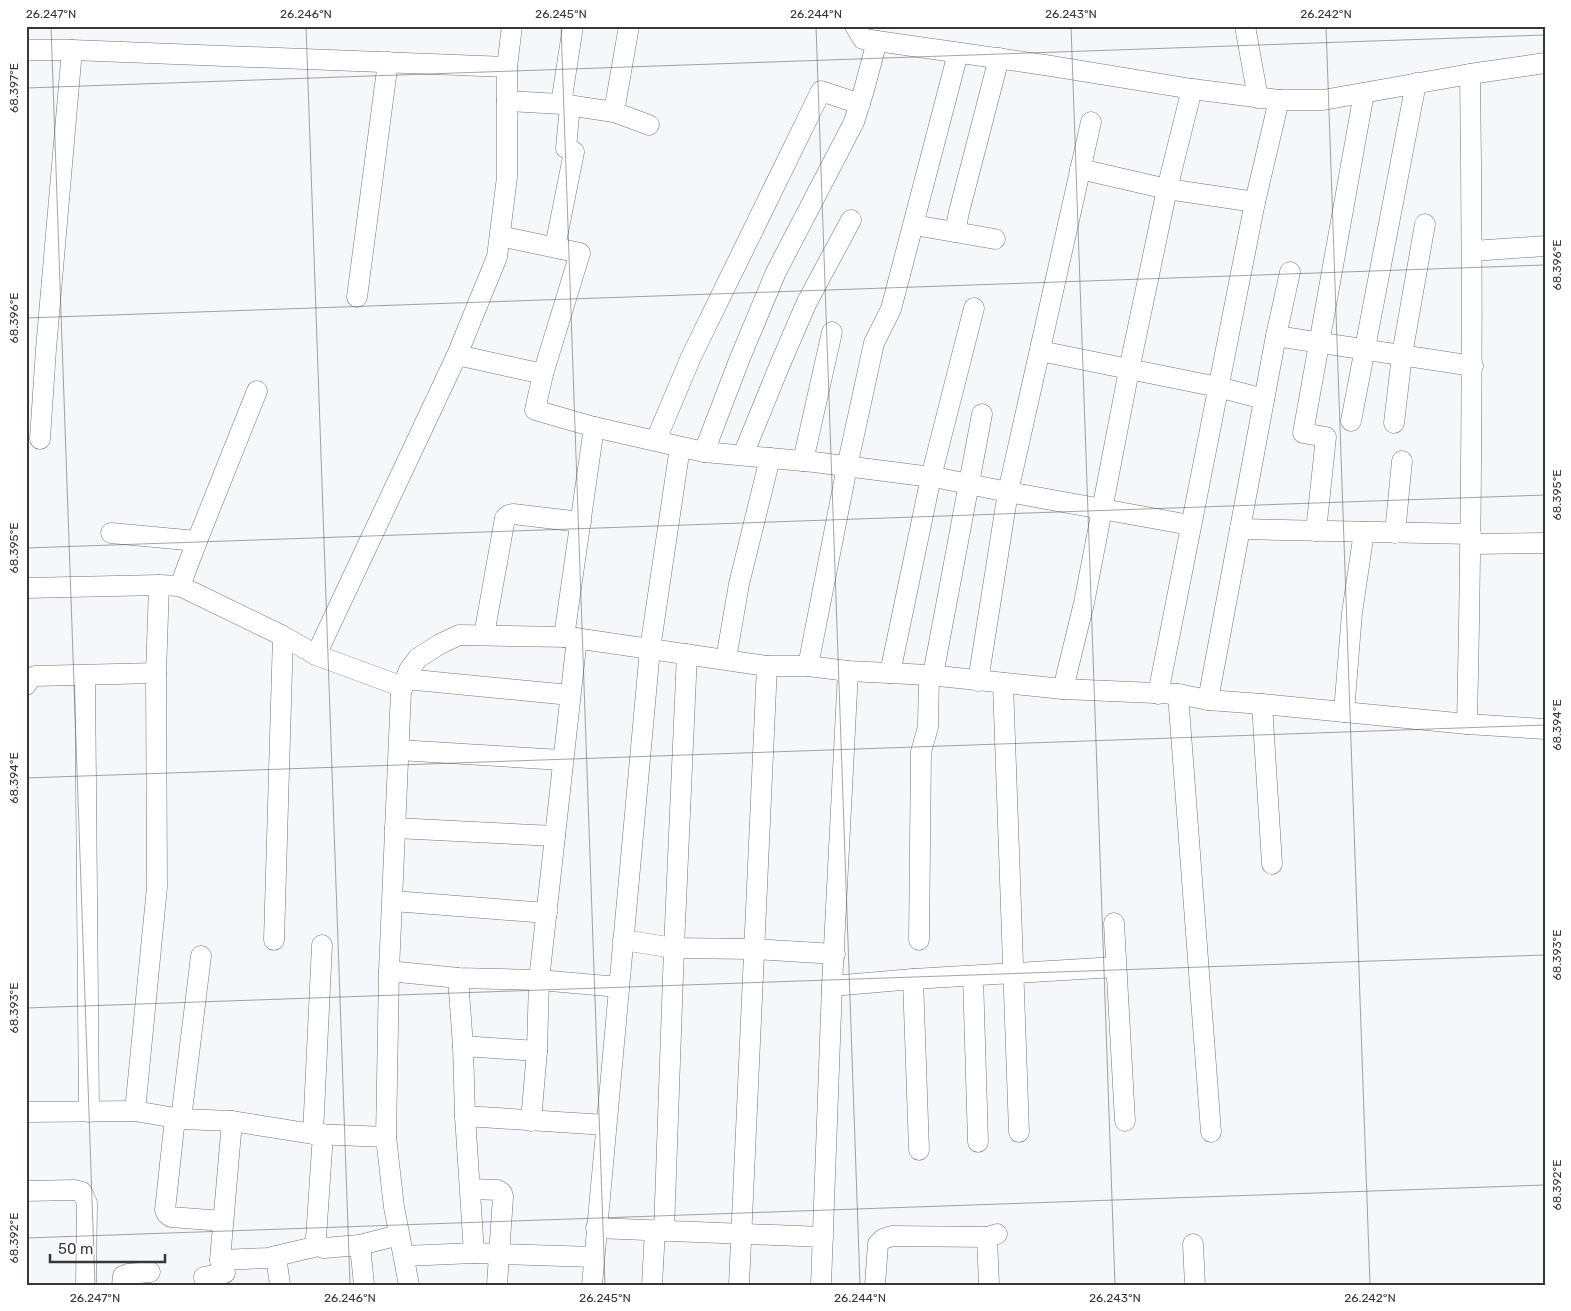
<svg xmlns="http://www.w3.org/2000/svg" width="1571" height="1311" font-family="Rubik,sans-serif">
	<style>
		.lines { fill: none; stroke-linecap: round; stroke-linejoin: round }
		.minor-casing { stroke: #737478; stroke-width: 21 }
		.minor { stroke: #fff; stroke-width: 20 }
		.ticks { fill: none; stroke: #363739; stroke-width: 1; stroke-opacity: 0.45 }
		.neatline { fill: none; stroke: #363739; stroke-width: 2 }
		.ticks-label { font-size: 12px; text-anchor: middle; fill: #363739 }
	</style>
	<rect width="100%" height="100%" fill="#f6f7fb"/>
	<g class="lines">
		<g class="minor-casing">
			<g id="minor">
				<path d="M855 26 863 39 1045 65 1192 89 1279 100H1323L1470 74 1545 63"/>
				<path d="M1245 26 1258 98"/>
				<path d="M26 50H72L507 67"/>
				<path d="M507 101 561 104 614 112 649 125"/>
				<path d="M561 104 573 26"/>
				<path d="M614 112 629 26"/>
				<path d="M1080 169 1167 189 1255 202"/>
				<path d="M914 225 995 239"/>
				<path d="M955 232 959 212 999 58"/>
				<path d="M500 236 580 253 543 374 535 410 594 427 704 452 814 462 939 478 1008 492 1190 525"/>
				<path d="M555 247 574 152 566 148 570 105"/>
				<path d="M1472 251 1545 246"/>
				<path d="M357 297 388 62"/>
				<path d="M1276 336 1473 366"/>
				<path d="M1040 351 1218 387 1264 399"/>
				<path d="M457 355 543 374"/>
				<path d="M1351 421 1416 83"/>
				<path d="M1394 423 1402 355 1425 224"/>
				<path d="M40 439 46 349 72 50"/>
				<path d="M656 440 691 357 821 91 860 104"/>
				<path d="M704 452 740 358 776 272 854 122 864 90 877 41"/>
				<path d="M743 455 781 362 807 302 851 220"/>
				<path d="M803 461 832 332"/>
				<path d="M1240 529 1471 534"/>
				<path d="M1316 531 1326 437 1303 433 1364 93"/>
				<path d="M111 533 197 541"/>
				<path d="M1395 533 1402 461"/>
				<path d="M1471 544 1545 543"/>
				<path d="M180 586 197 541 257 391"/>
				<path d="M26 588 159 585 180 586 283 636 316 655 403 687"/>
				<path d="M484 635 505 518 509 515 513 514 581 522"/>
				<path d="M564 637 594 427"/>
				<path d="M316 655 457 355 497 257 507 177V67L512 26"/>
				<path d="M726 659 739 584 770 458"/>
				<path d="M808 666 847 467 874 343 891 309 958 53"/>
				<path d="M890 673 931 477 974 308"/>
				<path d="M933 675 982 414"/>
				<path d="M85 676 89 1112"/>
				<path d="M405 679 570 695"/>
				<path d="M978 681 1008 492 1091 122"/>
				<path d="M1003 683 1019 1132"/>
				<path d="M26 685 29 680 35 676 156 673"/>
				<path d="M1063 689 1084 603 1129 370 1167 189 1192 89"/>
				<path d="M1158 694 1255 202 1279 100"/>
				<path d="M1178 694 1211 1132"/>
				<path d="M1208 700 1276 336 1290 272"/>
				<path d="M1262 704 1272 864"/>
				<path d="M1344 712 1352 613 1364 532"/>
				<path d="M1467 724C1472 507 1473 290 1470 74"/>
				<path d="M399 750 562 760"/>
				<path d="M395 828 555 836"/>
				<path d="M393 901 547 913"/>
				<path d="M1114 923 1125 1121"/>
				<path d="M274 940 283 636"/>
				<path d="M623 940 674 948 753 949 835 954"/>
				<path d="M919 940 921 752 928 727 929 675"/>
				<path d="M389 971 458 978 539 980 619 987"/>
				<path d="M973 976 978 1142"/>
				<path d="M458 978 463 1046 465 1116 474 1253"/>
				<path d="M913 979 919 1150"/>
				<path d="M832 986 913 979 1116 967"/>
				<path d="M463 1046 537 1051"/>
				<path d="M135 1111 157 887 156 673 159 585"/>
				<path d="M26 1112 135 1111 181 1119 232 1121 313 1134 386 1137"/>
				<path d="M465 1116 606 1125"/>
				<path d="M175 1118 165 1210 167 1214 171 1217 223 1221"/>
				<path d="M181 1119 201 956"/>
				<path d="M531 1121 537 1051 539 980 577 638"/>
				<path d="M313 1134 322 945"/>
				<path d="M471 1189 498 1190 502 1193 503 1197 497 1285"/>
				<path d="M26 1191 75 1190 82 1192 87 1203 86 1285"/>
				<path d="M596 1228 823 1237"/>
				<path d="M664 1231 674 948 687 654"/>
				<path d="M987 1237 989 1285"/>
				<path d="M1193 1244 1195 1285"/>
				<path d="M360 1245 364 1285"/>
				<path d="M318 1246 316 1238 323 1134"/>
				<path d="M276 1256 280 1285"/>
				<path d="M404 1256 474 1253 594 1257"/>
				<path d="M220 1260 268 1258 318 1246 324 1248 360 1245 399 1235"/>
				<path d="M122 1285 123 1276 128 1274 150 1272"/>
				<path d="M205 1285 204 1277 225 1273 220 1260 232 1121"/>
				<path d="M409 1285 394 1207 386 1137 389 971 401 691 409 670 418 658 440 644 459 635 568 637 767 666H808L848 671 929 675 1063 689 1178 694 1208 700 1262 704 1467 724 1545 729"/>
				<path d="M592 1285 650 649 680 447"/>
				<path d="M652 1285 655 1230"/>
				<path d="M739 1285 767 666"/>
				<path d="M821 1285 832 986 848 671"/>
				<path d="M875 1285 878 1244 883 1239 892 1236 987 1237 997 1234"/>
			</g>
		</g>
		<use href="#minor" class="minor"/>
	</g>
	<path class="ticks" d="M51 26 95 1285M306 26 350 1285M561 26 605 1285M816 26 860 1285M1071 26 1115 1285M1326 26 1370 1285M26 88 1545 35M26 318 1545 265M26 548 1545 495M26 778 1545 725M26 1008 1545 955M26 1238 1545 1185"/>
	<rect width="1571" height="1311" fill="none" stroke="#ffffff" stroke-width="55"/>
	<path d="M50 1254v8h115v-8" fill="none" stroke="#363739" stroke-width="2.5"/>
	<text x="58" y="1254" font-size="15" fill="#363739" stroke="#ffffff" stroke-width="4" paint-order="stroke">50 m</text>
	<rect x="28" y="28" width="1516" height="1256" class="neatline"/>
	<g class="ticks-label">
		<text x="51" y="18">26.247°N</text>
		<text x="306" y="18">26.246°N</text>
		<text x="561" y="18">26.245°N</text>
		<text x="816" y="18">26.244°N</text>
		<text x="1071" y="18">26.243°N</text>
		<text x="1326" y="18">26.242°N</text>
		<text transform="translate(14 88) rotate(-90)" y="4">68.397°E</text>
		<text transform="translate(1557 265) rotate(-90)" y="4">68.396°E</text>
		<text transform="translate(14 318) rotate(-90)" y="4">68.396°E</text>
		<text transform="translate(1557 495) rotate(-90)" y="4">68.395°E</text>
		<text transform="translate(14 548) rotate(-90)" y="4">68.395°E</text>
		<text transform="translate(1557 725) rotate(-90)" y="4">68.394°E</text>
		<text transform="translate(14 778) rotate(-90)" y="4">68.394°E</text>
		<text transform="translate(1557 955) rotate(-90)" y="4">68.393°E</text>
		<text transform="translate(14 1008) rotate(-90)" y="4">68.393°E</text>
		<text transform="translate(1557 1185) rotate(-90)" y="4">68.392°E</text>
		<text transform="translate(14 1238) rotate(-90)" y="4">68.392°E</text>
		<text x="95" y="1302">26.247°N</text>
		<text x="350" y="1302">26.246°N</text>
		<text x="605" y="1302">26.245°N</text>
		<text x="860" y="1302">26.244°N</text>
		<text x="1115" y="1302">26.243°N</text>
		<text x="1370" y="1302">26.242°N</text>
	</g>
</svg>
